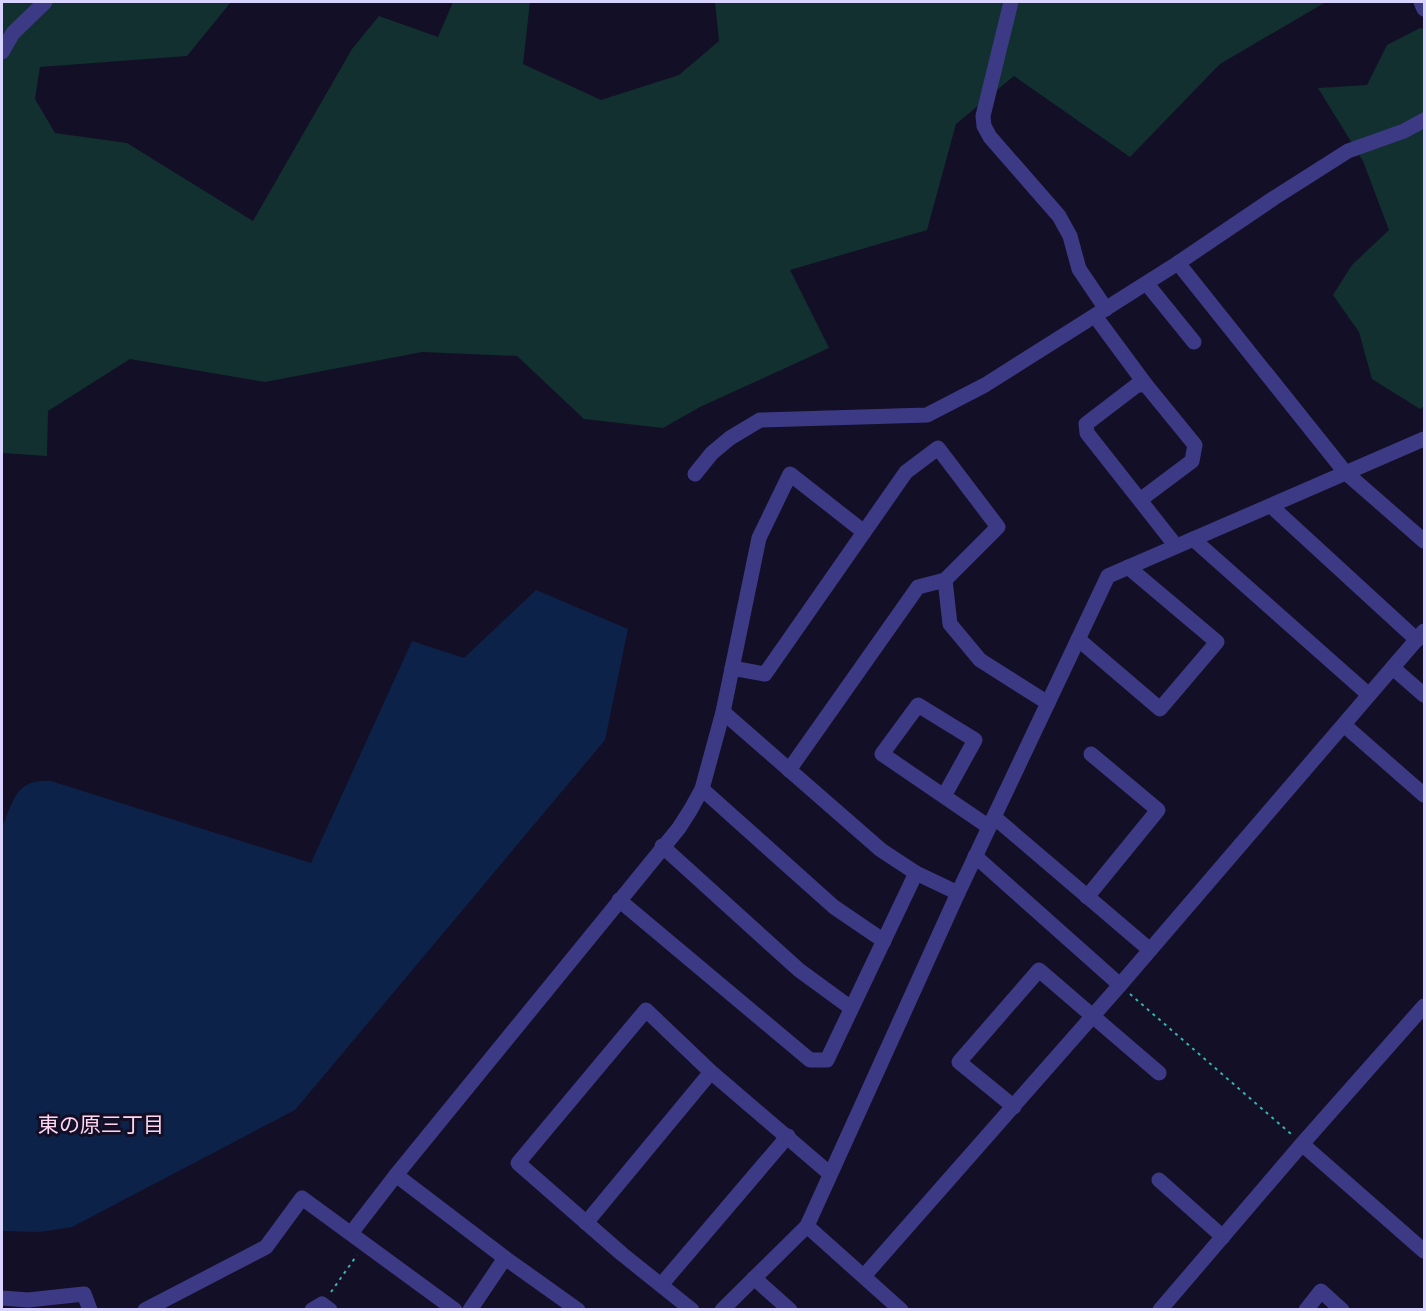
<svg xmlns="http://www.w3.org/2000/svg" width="1426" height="1311" font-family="'Nunito Sans','Noto Sans JP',sans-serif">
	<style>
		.green { fill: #12302f }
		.water { fill: #0c2248 }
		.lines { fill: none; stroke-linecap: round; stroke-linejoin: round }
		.path { stroke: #2fb8b0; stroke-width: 2; stroke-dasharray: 3 4.5; stroke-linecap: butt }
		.minor { stroke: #3d3a85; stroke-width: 15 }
		.labels { text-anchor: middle; stroke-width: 6; stroke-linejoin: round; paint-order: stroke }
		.neighbourhood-label { font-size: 21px; fill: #ffd6f0; stroke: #130f26 }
	</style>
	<rect width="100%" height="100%" fill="#130f26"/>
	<g class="green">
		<path d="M8 2H231L187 56 40 67 35 99 55 133 127 143 253 221 352 49 379 16 438 37 453 2H530L523 64 601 100 679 75 719 41 715 2H1326L1220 64 1130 157 1014 76 956 124 927 230 790 270 829 348 700 407 663 428 584 419 517 356 422 352 265 382 130 359 48 411 47 456 2 453V6L3 3Z"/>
		<path d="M1420 28 1424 29V406L1420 409 1372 379 1359 332 1333 295 1352 265 1389 230 1363 161 1318 88 1367 85 1387 45Z"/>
	</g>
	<path class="water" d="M536 590 628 629 605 740 295 1110 72 1227 40 1232 2 1231V828C13 801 16 778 51 781L311 863 412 641 464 658Z"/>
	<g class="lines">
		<g class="path">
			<path d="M1130 994 1291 1134"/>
			<path d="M331 1292 357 1255"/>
		</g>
		<g class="minor">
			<path d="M1011 2 983 116 984 126 990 137 1059 216 1070 236 1079 269 1106 309"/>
			<path d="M1421 2 1424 9"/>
			<path d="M2 52 13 33 45 2"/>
			<path d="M1178 263 1345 472 1424 541"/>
			<path d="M1147 284 1194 342"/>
			<path d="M1095 316 1146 385"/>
			<path d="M695 474 712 453 730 438 760 420 927 415 985 385 1178 263 1274 198 1348 151 1404 131 1424 120"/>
			<path d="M1140 500 1192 461 1195 445 1146 385H1137L1086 424 1087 433 1176 546"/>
			<path d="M1271 506 1417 640"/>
			<path d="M1193 539 1369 695"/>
			<path d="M945 580 950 624 980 660 1048 703"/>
			<path d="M1078 639 1160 709 1217 642 1128 567"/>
			<path d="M732 668 765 674 906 472 938 448 998 527 945 580 918 587 789 770"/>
			<path d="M1393 668 1424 695"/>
			<path d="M723 712 881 850 916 873 958 893"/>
			<path d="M1344 725 1424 795"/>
			<path d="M702 789 834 907 884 941"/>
			<path d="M944 796 975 740 918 705 882 754 989 827"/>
			<path d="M994 817 1150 950"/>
			<path d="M662 846 799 970 851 1008"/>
			<path d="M975 856 1120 985"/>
			<path d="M1087 897 1158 810 1091 754"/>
			<path d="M619 900 810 1060H827L916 873"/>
			<path d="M1014 1107 959 1062 1039 970 1159 1073"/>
			<path d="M1302 1144 1424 1251"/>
			<path d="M396 1175 505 1258 578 1310"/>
			<path d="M1159 1180 1223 1237"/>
			<path d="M586 1223 711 1072"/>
			<path d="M807 1226 901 1310"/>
			<path d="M352 1232 396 1175 679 828 691 809 702 789 723 712 759 538 790 474 864 532"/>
			<path d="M864 1276 1120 985 1424 631"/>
			<path d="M754 1278 790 1310"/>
			<path d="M661 1285 788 1136"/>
			<path d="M2 1298 28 1300 84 1294 90 1310"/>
			<path d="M145 1310 266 1247 302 1198 455 1310"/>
			<path d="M312 1310 322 1304 330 1310"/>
			<path d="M470 1310 505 1258"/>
			<path d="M692 1310 622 1254 518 1163 646 1010 711 1072 829 1173"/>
			<path d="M722 1310 807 1226 958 893 1108 576 1424 439"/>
			<path d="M1160 1310 1302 1144 1424 1006"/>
			<path d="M1306 1310 1321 1291 1342 1310"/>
		</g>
	</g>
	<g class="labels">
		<g class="neighbourhood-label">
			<text x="101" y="1132">東の原三丁目</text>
		</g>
	</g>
	<rect width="1426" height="1311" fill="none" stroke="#d9d4ff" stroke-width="6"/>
</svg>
